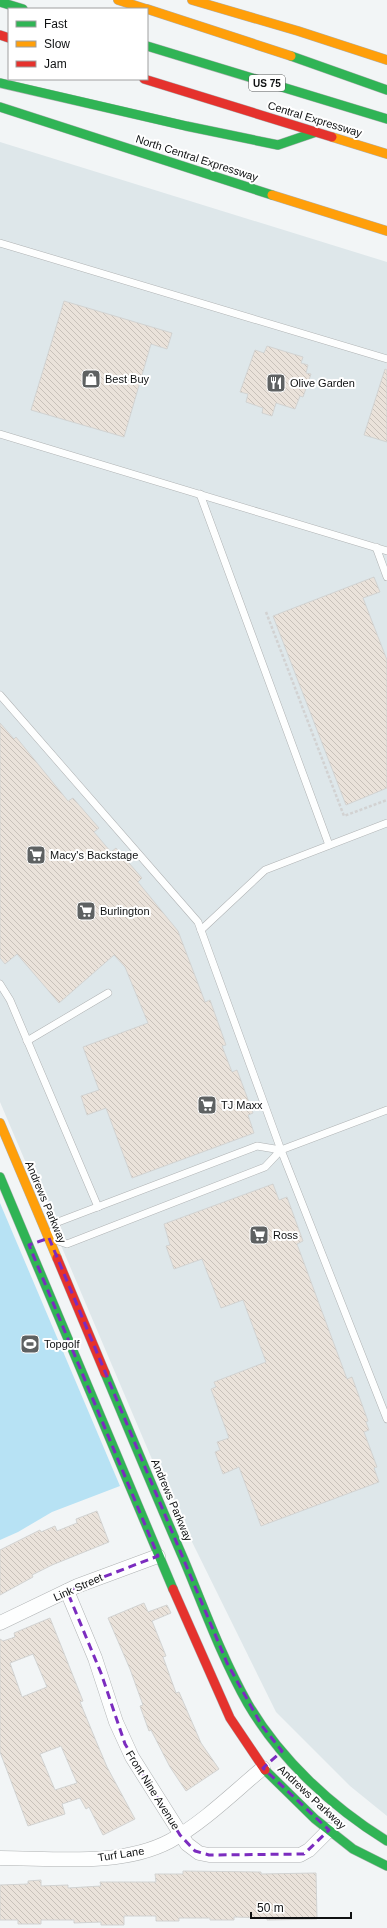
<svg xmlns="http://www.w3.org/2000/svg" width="387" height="1928" font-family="Arial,sans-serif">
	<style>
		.built { fill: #dee7ea }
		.grass { fill: #b7e2f4 }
		.building { fill: url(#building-back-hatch); stroke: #d2d3d2; fill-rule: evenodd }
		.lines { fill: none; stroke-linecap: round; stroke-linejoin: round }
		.lane-casing { stroke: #afb2b3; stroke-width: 8 }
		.street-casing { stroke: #afb2b3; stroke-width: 15 }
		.fast-casing { stroke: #afb2b3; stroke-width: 10 }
		.slow-casing { stroke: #afb2b3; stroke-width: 10 }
		.jam-casing { stroke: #afb2b3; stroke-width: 10 }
		.path { stroke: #d2d2d2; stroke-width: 2.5; stroke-dasharray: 3 2; stroke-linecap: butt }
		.lane { stroke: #fdfefe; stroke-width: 7 }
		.street { stroke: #fdfefe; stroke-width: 14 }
		.fast { stroke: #30b455; stroke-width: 9 }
		.slow { stroke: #ff9f0a; stroke-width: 9 }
		.jam { stroke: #e5322d; stroke-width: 9 }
		.marked { fill: none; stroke: #7b2cbf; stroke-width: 3; stroke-dasharray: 8 5; stroke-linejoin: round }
		.labels { text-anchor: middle; stroke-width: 4; stroke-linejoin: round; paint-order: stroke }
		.shield { fill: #fff; stroke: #575859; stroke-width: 1 }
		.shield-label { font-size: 10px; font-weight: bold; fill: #0f1112 }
		.street-label { font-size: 11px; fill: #0f1112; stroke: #fff }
		.poi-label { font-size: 11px; fill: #0f1112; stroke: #fff; text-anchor: start }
	</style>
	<defs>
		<pattern id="building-back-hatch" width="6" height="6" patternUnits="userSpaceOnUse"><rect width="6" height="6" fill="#eae2da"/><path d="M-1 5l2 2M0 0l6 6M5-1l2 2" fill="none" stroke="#c8c1ba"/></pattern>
	</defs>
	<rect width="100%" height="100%" fill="#f2f5f6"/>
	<path class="built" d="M0 142 387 262V1816L350 1786 276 1712 157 1471 0 1102Z"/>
	<path class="grass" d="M0 1203 120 1486 52 1512 18 1532 0 1540Z"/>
	<g class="building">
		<path d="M64 301 172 333 167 349 151 344 124 437 31 410Z"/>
		<path d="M267 346 303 357 301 363 308 365 306 373 311 374 303 397 300 396 295 409 276 403 272 416 262 413 263 408 246 402 248 394 240 392 255 350 264 353Z"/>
		<path d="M385 369 387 370V442L364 435Z"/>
		<path d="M374 577 380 592 363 598 387 660V788L346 805 273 616Z"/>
		<path d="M0 723 14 739 16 737 68 801 73 798 99 828 94 832 111 852 116 848 142 878 138 882 178 931 205 1002 210 1000 226 1045 222 1046 232 1072 237 1070 253 1113 248 1115 254 1133 132 1178 106 1108 87 1115 81 1096 99 1090 83 1047 148 1023 125 967 114 955 59 1003 17 954 5 964 0 958Z"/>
		<path d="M273 1184 279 1200 287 1197 303 1241 297 1244 347 1379 352 1377 368 1421 366 1422 369 1430 364 1432 377 1467 374 1468 379 1482 261 1526 239 1467 223 1474 215 1452 220 1450 217 1442 229 1438 211 1389 216 1387 214 1382 266 1362 243 1300 221 1308 202 1259 174 1269 166 1246 170 1245 164 1224Z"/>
		<path d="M97 1511 109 1542 52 1565 32 1575 33 1577 0 1595V1550L40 1530 41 1532 55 1526 57 1531 77 1523 76 1519Z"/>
		<path d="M144 1603 148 1612 167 1605 171 1613 152 1621 166 1656 163 1657 176 1693 179 1692 201 1743 219 1769 186 1791 170 1767 151 1730 149 1731 140 1706 143 1705 130 1669 108 1618Z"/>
		<path d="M50 1618 83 1701 80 1702 96 1741 107 1767 135 1819 103 1835 89 1807 86 1809 80 1798 62 1804 65 1814 28 1826 0 1752V1639L3 1641 15 1637 14 1633ZM33 1654 47 1687 22 1697 10 1663ZM61 1746 77 1783 55 1790 40 1754Z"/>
		<path d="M183 1871 261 1872V1874L316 1873 317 1919 267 1920V1918L234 1917V1920H210V1918H179V1921H156V1916H124V1925H101V1922L74 1923V1920H41V1924H18V1920H0V1885L28 1884V1881L41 1880V1886L68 1885V1888L101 1886 100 1882H156L155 1874H183Z"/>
	</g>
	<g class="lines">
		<g class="lane-casing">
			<g id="lane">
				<path d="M0 243 387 359"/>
				<path d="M0 434 387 551"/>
				<path d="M200 494 329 845"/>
				<path d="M376 547 387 577"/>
				<path d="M0 695 198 922 281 1150 387 1419"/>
				<path d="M201 930 265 870 387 823"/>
				<path d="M0 984 10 1000 98 1207"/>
				<path d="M27 1041 108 993"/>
				<path d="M281 1150 257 1146 58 1222 49 1238 67 1244 265 1167 281 1150 387 1110"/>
			</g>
		</g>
		<g class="street-casing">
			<g id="street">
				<path d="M67 1591 95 1658 116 1722 132 1757 187 1844 199 1853 209 1855H300L309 1850 329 1830"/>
				<path d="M0 1623 77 1586 158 1556"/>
				<path d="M0 1858C54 1858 121 1867 170 1841 204 1822 234 1792 263 1768"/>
			</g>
		</g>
		<g class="fast-casing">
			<g id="fast">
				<path d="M0 2 23 9"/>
				<path d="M147 46 387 119"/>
				<path d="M291 56 387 90"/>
				<path d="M0 83 186 126 278 145 316 132"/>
				<path d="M0 107 272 195"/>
				<path d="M0 1177 173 1589"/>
				<path d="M105 1373C131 1435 157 1498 184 1560 204 1608 222 1658 248 1704 281 1760 332 1807 387 1841"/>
				<path d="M265 1770 315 1819 353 1849 387 1866"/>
			</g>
		</g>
		<g class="slow-casing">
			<g id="slow">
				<path d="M118 0 146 9"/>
				<path d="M192 0 298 31 387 60"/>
				<path d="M147 9 291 56"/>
				<path d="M332 137 387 154"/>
				<path d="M272 195 387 231"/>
				<path d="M0 1123 57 1258"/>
			</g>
		</g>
		<g class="jam-casing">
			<g id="jam">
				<path d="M0 35 9 38"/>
				<path d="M144 79 332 137"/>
				<path d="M57 1258 105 1373"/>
				<path d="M173 1589 230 1718 265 1770"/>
			</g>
		</g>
		<path class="path" d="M266 612 344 816 387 800"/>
		<use href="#lane" class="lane"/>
		<use href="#street" class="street"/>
		<use href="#fast" class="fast"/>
		<use href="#slow" class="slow"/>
		<use href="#jam" class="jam"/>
	</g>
	<path class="marked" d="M49 1238 227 1663 262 1726 282 1751 263 1768 329 1830 304 1854 209 1855 195 1851 180 1835 125 1744 101 1673 67 1591 158 1556 29 1245Z"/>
	<defs>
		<g id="shop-square" transform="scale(1)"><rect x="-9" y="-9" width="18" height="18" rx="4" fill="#5e6162" stroke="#fff"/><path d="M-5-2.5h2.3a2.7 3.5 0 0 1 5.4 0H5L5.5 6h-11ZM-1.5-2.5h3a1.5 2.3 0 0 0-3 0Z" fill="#fff"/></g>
		<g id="restaurant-square" transform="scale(1)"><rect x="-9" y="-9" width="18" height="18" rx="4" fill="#5e6162" stroke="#fff"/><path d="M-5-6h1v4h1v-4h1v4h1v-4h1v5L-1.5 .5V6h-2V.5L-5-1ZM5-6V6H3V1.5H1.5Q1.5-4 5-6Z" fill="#fff"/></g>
		<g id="supermarket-square" transform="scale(1)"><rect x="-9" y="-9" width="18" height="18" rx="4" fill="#5e6162" stroke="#fff"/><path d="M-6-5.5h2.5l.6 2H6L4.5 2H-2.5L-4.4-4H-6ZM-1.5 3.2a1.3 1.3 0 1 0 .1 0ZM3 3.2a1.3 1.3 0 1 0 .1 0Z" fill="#fff"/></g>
		<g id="stadium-square" transform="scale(1)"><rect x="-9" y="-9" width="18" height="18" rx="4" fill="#5e6162" stroke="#fff"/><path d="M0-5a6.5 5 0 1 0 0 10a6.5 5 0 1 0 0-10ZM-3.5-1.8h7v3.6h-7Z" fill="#fff"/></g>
	</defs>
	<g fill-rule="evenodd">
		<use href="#shop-square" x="91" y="379"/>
		<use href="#restaurant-square" x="276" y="383"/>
		<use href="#supermarket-square" x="36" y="855"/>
		<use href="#supermarket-square" x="86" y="911"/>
		<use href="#supermarket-square" x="207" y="1105"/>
		<use href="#supermarket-square" x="259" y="1235"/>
		<use href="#stadium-square" x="30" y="1344"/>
	</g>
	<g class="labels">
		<rect class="shield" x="249" y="75" width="36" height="16" rx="3"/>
		<g class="shield-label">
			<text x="267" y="87">US 75</text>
		</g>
		<g class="street-label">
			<text transform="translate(315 119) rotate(17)" y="4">Central Expressway</text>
			<text transform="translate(197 158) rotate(18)" y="4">North Central Expressway</text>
			<text transform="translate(46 1202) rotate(67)" y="4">Andrews Parkway</text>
			<text transform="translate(172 1500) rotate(67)" y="4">Andrews Parkway</text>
			<text transform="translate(78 1587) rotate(-24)" y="4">Link Street</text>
			<text transform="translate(153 1790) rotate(58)" y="4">Front Nine Avenue</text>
			<text transform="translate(312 1797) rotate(43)" y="4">Andrews Parkway</text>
			<text transform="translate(121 1854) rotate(-9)" y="4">Turf Lane</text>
		</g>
		<g class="poi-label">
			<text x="105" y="383">Best Buy</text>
			<text x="290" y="387">Olive Garden</text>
			<text x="50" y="859">Macy's Backstage</text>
			<text x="100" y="915">Burlington</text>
			<text x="221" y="1109">TJ Maxx</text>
			<text x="273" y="1239">Ross</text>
			<text x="44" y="1348">Topgolf</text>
		</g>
	</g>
	<rect x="8" y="8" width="140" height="72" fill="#ffffff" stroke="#9fa0a0"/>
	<rect x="16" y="21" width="20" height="6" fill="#30b455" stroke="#9fa0a0"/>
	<text x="44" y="28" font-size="12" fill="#0f1112">Fast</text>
	<rect x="16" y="41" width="20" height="6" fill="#ff9f0a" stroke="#9fa0a0"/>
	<text x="44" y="48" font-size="12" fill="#0f1112">Slow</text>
	<rect x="16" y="61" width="20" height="6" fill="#e5322d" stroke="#9fa0a0"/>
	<text x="44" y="68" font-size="12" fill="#0f1112">Jam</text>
	<path d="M251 1912v6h100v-6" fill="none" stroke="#0f1112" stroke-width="2"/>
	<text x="257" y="1912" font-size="12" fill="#0f1112" stroke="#ffffff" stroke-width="3" paint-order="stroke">50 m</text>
</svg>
